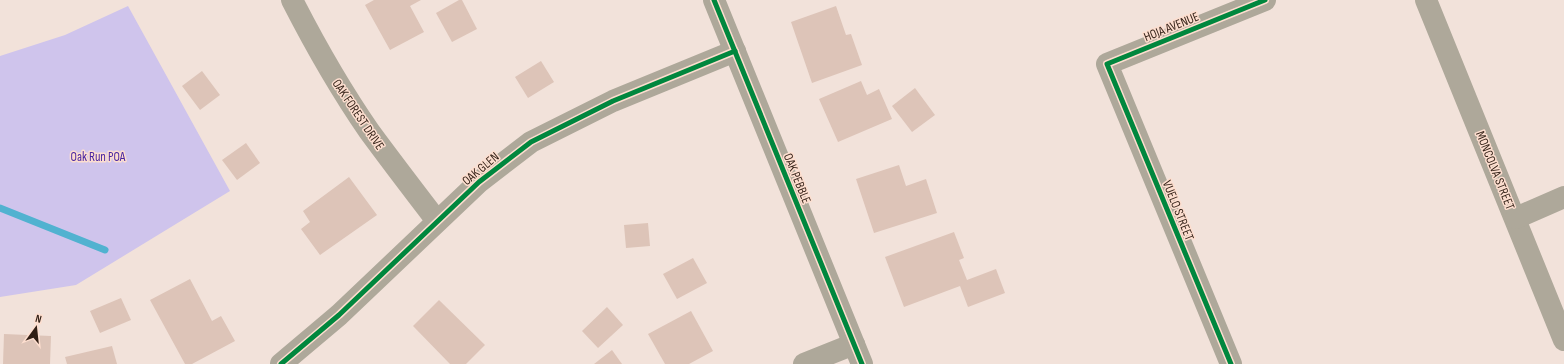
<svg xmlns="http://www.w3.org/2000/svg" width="1564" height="364" font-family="'Sofia Sans Condensed',sans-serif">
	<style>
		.green { fill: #cfc4ec }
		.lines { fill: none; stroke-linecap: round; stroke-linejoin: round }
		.stream { stroke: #51b2d0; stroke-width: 7 }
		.building { fill: #ddc4b8 }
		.street { stroke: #aea89a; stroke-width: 22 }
		.cycleway-casing { stroke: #fddecf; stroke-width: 8 }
		.cycleway { stroke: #00873e; stroke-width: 5 }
		.labels { text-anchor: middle; stroke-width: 3; stroke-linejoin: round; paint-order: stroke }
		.street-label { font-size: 13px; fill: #311f15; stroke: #fddecf }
		.park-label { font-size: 13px; fill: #4824a2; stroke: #fddecf }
	</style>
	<rect width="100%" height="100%" fill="#f2e2da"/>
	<path class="green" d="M128 6 230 191 76 285 0 297V56L65 35Z"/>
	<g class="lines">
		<path class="stream" d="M0 208 105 250"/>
	</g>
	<g class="building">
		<path d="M374 0H421L410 6 424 32 390 50 365 5Z"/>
		<path d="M459 0H462L477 29 452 42 436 13Z"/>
		<path d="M836 6 846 35 851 34 862 65 812 83 791 22Z"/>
		<path d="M541 61 554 82 528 98 515 77Z"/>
		<path d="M202 71 220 95 200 110 182 86Z"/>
		<path d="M861 81 867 95 879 89 892 119 838 142 819 99Z"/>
		<path d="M915 88 935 115 912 132 892 106Z"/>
		<path d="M246 143 260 163 237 180 222 160Z"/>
		<path d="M899 165 906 186 926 179 937 213 874 233 856 179Z"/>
		<path d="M349 177 377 215 320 255 301 229 310 222 303 211Z"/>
		<path d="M648 223 650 246 626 248 624 225Z"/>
		<path d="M954 232 964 258 959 260 967 280 996 269 1005 293 968 307 960 286 904 307 885 257Z"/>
		<path d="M693 258 707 283 677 299 663 274Z"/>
		<path d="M190 279 212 321 221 316 235 341 192 364H185L150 300Z"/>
		<path d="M121 298 131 320 100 333 90 311Z"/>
		<path d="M439 300 485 345 466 364H450L413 326Z"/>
		<path d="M607 307 623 325 598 348 582 331Z"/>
		<path d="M691 311 713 351 689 364H665L648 334Z"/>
		<path d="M4 334 51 336 50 364H3Z"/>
		<path d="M112 346 117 364H67L65 357Z"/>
		<path d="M612 350 622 364H594Z"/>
	</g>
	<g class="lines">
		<g class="street">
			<path d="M292 0C315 45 340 89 369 131 391 161 414 191 437 221"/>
			<path d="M714 0 862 364"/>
			<path d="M1426 0 1564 340"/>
			<path d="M1516 218 1564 197"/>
			<path d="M281 364 339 315 479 182 531 142 613 101 735 51"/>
			<path d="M804 364 854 344"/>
			<path d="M1231 364 1107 64 1265 0"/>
		</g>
		<g class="cycleway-casing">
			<g id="cycleway">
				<path d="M714 0 862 364"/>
				<path d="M281 364 339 315 479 182 531 142 613 101 735 51"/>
				<path d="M1231 364 1107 64 1265 0"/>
			</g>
		</g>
		<use href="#cycleway" class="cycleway"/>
	</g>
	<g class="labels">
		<g class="street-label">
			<text transform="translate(1171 26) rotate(-22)" y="5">HOJA AVENUE</text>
			<text transform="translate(359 114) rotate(56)" y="5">OAK FOREST DRIVE</text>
			<text transform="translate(480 168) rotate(-40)" y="5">OAK GLEN</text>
			<text transform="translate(1496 170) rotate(68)" y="5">MONCOLVA STREET</text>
			<text transform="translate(798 178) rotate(68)" y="5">OAK PEBBLE</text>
			<text transform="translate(1179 210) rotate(68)" y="5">VUELO STREET</text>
		</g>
		<g class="park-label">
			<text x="98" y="161">Oak Run POA</text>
		</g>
	</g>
	<g transform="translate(36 328) rotate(15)" stroke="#fddecf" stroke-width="3" paint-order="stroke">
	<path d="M0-3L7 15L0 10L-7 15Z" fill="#311f15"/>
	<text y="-6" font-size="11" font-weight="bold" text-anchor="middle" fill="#311f15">N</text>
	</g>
</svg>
